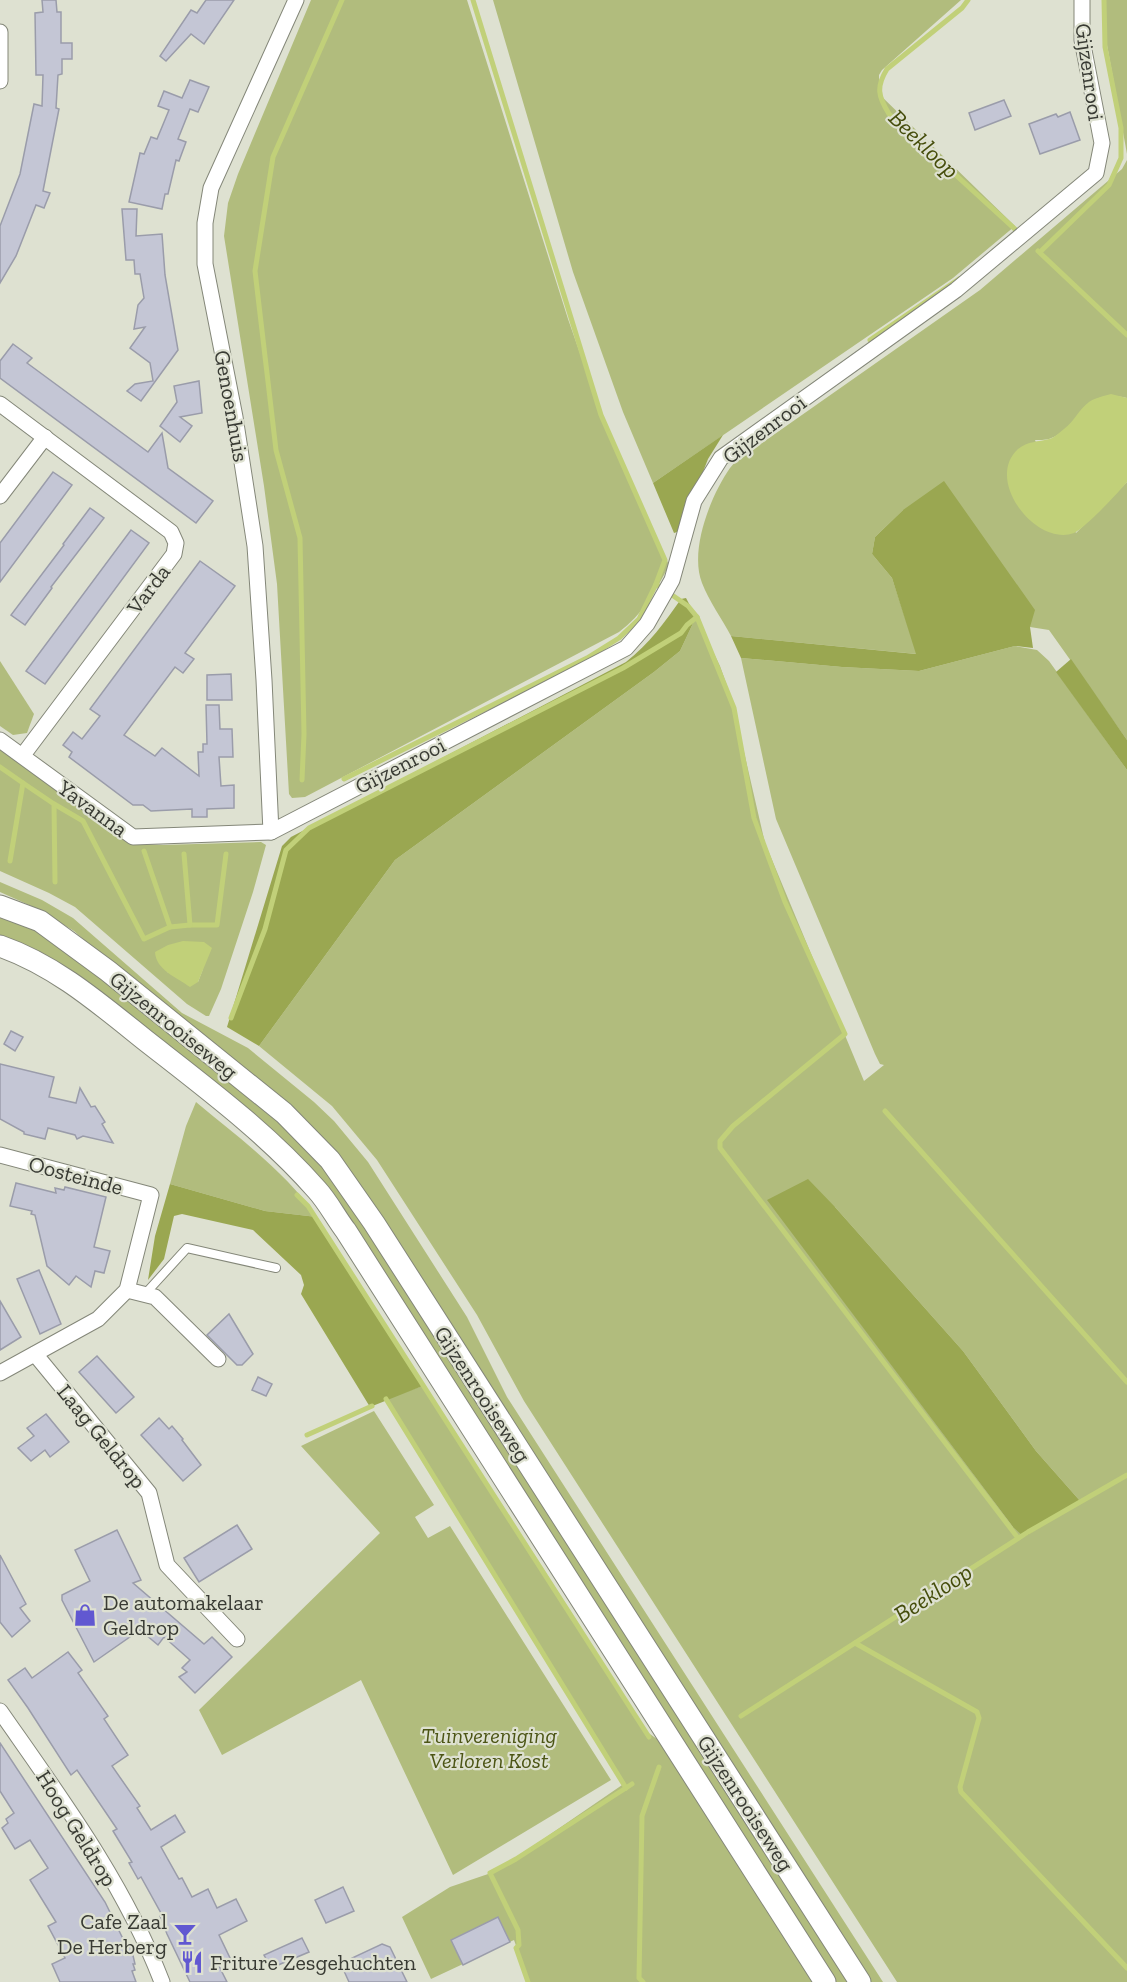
<svg xmlns="http://www.w3.org/2000/svg" width="1127" height="1982" font-family="'Zilla Slab',serif">
	<style>
		.green { fill: #b1bc7d; fill-rule: evenodd }
		.forest { fill: #9aa751 }
		.water { fill: #c1d079 }
		.lines { fill: none; stroke-linecap: round; stroke-linejoin: round }
		.stream { stroke: #c1d079; stroke-width: 5 }
		.building { fill: #c4c6d5; stroke: #9a9caa; stroke-width: 1.5 }
		.service-casing { stroke: #848779; stroke-width: 10 }
		.minor-casing { stroke: #848779; stroke-width: 17 }
		.secondary-casing { stroke: #848779; stroke-width: 23 }
		.service { stroke: #fff; stroke-width: 8 }
		.minor { stroke: #fff; stroke-width: 15 }
		.secondary { stroke: #fff; stroke-width: 21 }
		.labels { text-anchor: middle; stroke-width: 4.5; stroke-linejoin: round; paint-order: stroke }
		.street-label { font-size: 22px; fill: #393b34; stroke: #dee1d1 }
		.poi-label { font-size: 22px; fill: #393b34; stroke: #dee1d1; text-anchor: start }
		.park-label { font-size: 22px; font-style: italic; fill: #4c5515; stroke: #dee1d1 }
		.water-label { font-size: 24px; font-style: italic; fill: #454d0b; stroke: #dee1d1 }
	</style>
	<rect width="100%" height="100%" fill="#dee1d1"/>
	<g class="green">
		<path d="M311 0H467L568 319 602 416 669 565C656 591 642 615 619 632L305 797 292 798 289 794 277 584 264 486 224 236 228 203 238 174Z"/>
		<path d="M493 0H961L882 70 879 75V94L1015 226 953 278 653 483 623 412 573 272Z"/>
		<path d="M1103 0H1127V154L1105 34Z"/>
		<path d="M1127 160V398C1078 387 1084 427 1049 439 1045 440 1039 440 1035 440L1076 533 1127 482V740L1049 630 1030 627 903 510 875 537 872 554 892 578 917 654 731 636C722 619 709 601 702 583 689 550 711 495 730 468L735 462 980 290 1122 169Z"/>
		<path d="M696 617 720 666 732 700 765 843 864 1081 884 1065 880 1064 875 1054 776 819 741 658 842 667 919 671 1015 646 1037 650 1049 661 1127 770V1982H897L524 1401 477 1315 377 1160 332 1106 259 1046 395 860 654 672 680 651ZM768 1200 835 1207 963 1351 1036 1451 1081 1502 1013 1527Z"/>
		<path d="M0 661 34 714 27 733 13 735 0 726Z"/>
		<path d="M0 749 125 841 134 844 163 845 261 842 266 845 253 892 221 989 209 1016H206L187 1004 75 907 49 893 0 871ZM203 969 198 982 167 972Z"/>
		<path d="M0 882 42 900 73 918 182 1013 248 1048 314 1102 334 1121 368 1162 467 1317 507 1397 883 1982H868L348 1173 74 931 38 909 0 892Z"/>
		<path d="M0 913 46 935 82 959 321 1156 854 1982H832L307 1170 0 940Z"/>
		<path d="M196 1102C239 1138 285 1171 317 1217L265 1211 170 1184 186 1126Z"/>
		<path d="M425 1385 580 1626 644 1730 657 1739 818 1982H529L514 1940 431 1979 402 1917 450 1887 491 1873 504 1866 625 1783 386 1399Z"/>
		<path d="M374 1411 434 1505 415 1517 428 1538 450 1526 611 1780 453 1875 361 1680 222 1755 199 1710 380 1533 301 1446Z"/>
	</g>
	<g class="forest">
		<path d="M723 435 708 459 680 531 674 533 653 483Z"/>
		<path d="M944 481 1035 610 1030 627 1033 648 1015 646 919 671 842 667 741 658 731 636 916 654 892 578 872 554 875 537 903 510Z"/>
		<path d="M686 598 696 617 680 651 654 672 395 860 259 1046 227 1027 282 846 291 837 626 662C649 644 665 622 681 599Z"/>
		<path d="M1071 659 1127 740V770L1056 672Z"/>
		<path d="M808 1179 835 1207 963 1351 1036 1451 1081 1502 1024 1537 1013 1527 767 1200Z"/>
		<path d="M170 1184 265 1211 317 1217 425 1385 370 1407 301 1294 304 1285 301 1275 253 1230 182 1214 174 1216 164 1259 148 1280 155 1236Z"/>
	</g>
	<g class="water">
		<path d="M1111 394 1127 398V482C1120 491 1083 530 1074 533 1036 547 984 480 1018 449 1028 441 1038 442 1049 439 1054 438 1060 432 1064 429 1074 422 1079 409 1089 402 1095 398 1104 396 1111 394Z"/>
		<path d="M183 941 204 942 212 948 198 982 190 987C176 977 156 970 155 952L168 945Z"/>
	</g>
	<g class="lines">
		<g class="stream">
			<path d="M473 0 601 415 665 560 656 584"/>
			<path d="M968 0 962 8 887 69C876 87 878 96 889 114L1018 232"/>
			<path d="M1038 251 1127 335"/>
			<path d="M1040 252 1109 185 1121 158V128L1105 47 1104 0"/>
			<path d="M870 340 959 279"/>
			<path d="M0 767 23 783 10 861"/>
			<path d="M344 779 587 658 619 638 639 619 656 584 688 606 697 617 734 708 754 818 785 902 845 1034 733 1126 720 1141V1148L1018 1538"/>
			<path d="M302 780 304 734 300 538 276 450 255 271 273 157 342 0"/>
			<path d="M23 783 54 804 55 882"/>
			<path d="M54 804 83 821 144 939 170 927 144 851"/>
			<path d="M190 925H217L226 854"/>
			<path d="M170 927 190 925 184 854"/>
			<path d="M231 1018 265 929 286 850 309 828 623 668 681 633 687 625 697 617"/>
			<path d="M885 1111 1127 1382"/>
			<path d="M297 1195 308 1206 649 1737"/>
			<path d="M386 1399 626 1788"/>
			<path d="M307 1435 372 1406"/>
			<path d="M855 1643 977 1712 979 1718 960 1787 961 1792 1127 1968"/>
			<path d="M741 1716 1028 1532 1127 1475"/>
			<path d="M528 1982 516 1948 519 1945 518 1930 490 1873 516 1859 632 1784"/>
			<path d="M643 1982 639 1978 642 1816 659 1767"/>
		</g>
	</g>
	<g class="building">
		<path d="M42 0H56L57 12H61V43H72V59H62V74L58 75 56 108 59 109 43 191 50 193 44 208 36 205 16 256 0 283V226L20 174 34 104 42 106 43 75H36L35 13 43 12Z"/>
		<path d="M206 0H234L204 44 191 34 166 61 160 56 191 10 197 13Z"/>
		<path d="M190 80 209 87 198 112 190 109 178 139 186 142 179 161 176 160 168 194H165L162 209 129 202 140 153 144 154 151 137 157 139 169 110 158 106 164 91 182 98Z"/>
		<path d="M1004 100 1011 116 975 130 969 113Z"/>
		<path d="M1070 112 1080 140 1040 154 1029 124 1056 114 1058 117Z"/>
		<path d="M122 209H137L136 236 162 234 165 275 178 350 141 401 127 391 135 384 153 381 150 363 130 348 145 327 134 329 138 305 144 298 140 274H135L134 260H126Z"/>
		<path d="M13 344 32 358 27 363 148 452 162 433 168 468 213 501 196 523 0 378V361Z"/>
		<path d="M199 381 202 413 180 417 192 426 180 442 160 426 177 402 174 386Z"/>
		<path d="M53 472 72 485 0 582V543Z"/>
		<path d="M90 508 104 518 51 587 52 588 25 625 11 615 64 545 63 544Z"/>
		<path d="M131 530 149 543 45 684 26 671Z"/>
		<path d="M200 561 235 586 185 653 194 659 183 673 175 667 124 735 155 756 162 748 199 776 198 752H203V744H207L206 705H219L220 729H232L233 757H219L221 786 234 785V808L207 809V817H192V809L151 811 143 805H133L69 757 72 752 63 745 73 732 82 739 100 716 90 709Z"/>
		<path d="M231 674 232 700H207V675Z"/>
		<path d="M11 1031 23 1037 15 1051 4 1044Z"/>
		<path d="M0 1064 54 1077 49 1097 76 1103 80 1088 91 1107 95 1106 105 1122 102 1124 113 1143 83 1136 77 1139 75 1135 48 1128 45 1139 24 1134V1132L0 1119Z"/>
		<path d="M16 1183 56 1193 55 1188 64 1190 65 1187 106 1197 94 1247 110 1251 104 1273 95 1271 91 1287 76 1276 69 1285 47 1266 35 1215 31 1214 32 1211 10 1206Z"/>
		<path d="M39 1270 61 1324 40 1334 17 1279Z"/>
		<path d="M0 1301 21 1337 0 1350Z"/>
		<path d="M229 1314 253 1354 242 1365H237L207 1335Z"/>
		<path d="M97 1356 134 1397 116 1413 79 1372Z"/>
		<path d="M258 1377 272 1384 266 1396 252 1390Z"/>
		<path d="M46 1414 69 1442 50 1457 45 1450 31 1461 18 1448 34 1436 27 1428Z"/>
		<path d="M159 1418 169 1429 172 1426 183 1439 182 1440 201 1465 183 1481 141 1435Z"/>
		<path d="M237 1525 252 1549 199 1582 184 1558Z"/>
		<path d="M117 1530 141 1580 133 1583 204 1644 212 1637 232 1657 195 1693 179 1677 187 1672 182 1668 190 1660 164 1637 158 1645 140 1630 94 1662 62 1600V1595L90 1581 75 1550Z"/>
		<path d="M0 1555 26 1604 20 1608 30 1621 12 1637 0 1622Z"/>
		<path d="M68 1652 82 1670 78 1673 108 1716 104 1719 128 1755 112 1766 140 1806 137 1808 151 1830 175 1815 185 1832 161 1847 179 1879 182 1878 192 1897 208 1889 217 1908 236 1899 247 1921 219 1935 230 1958 218 1964 227 1982H190L167 1934 160 1916 162 1915 141 1877 138 1879 129 1863 132 1862 113 1831 117 1829 77 1770 71 1775 28 1708 8 1680 25 1668 32 1678Z"/>
		<path d="M0 1743 105 1902 127 1947H131L135 1964H133L135 1970 132 1971 136 1982H60L52 1964 65 1958 48 1926 56 1922 30 1880 48 1868 30 1840 15 1849 2 1828 8 1823 6 1819 14 1813 0 1791Z"/>
		<path d="M343 1887 354 1911 326 1923 315 1900Z"/>
		<path d="M498 1917 510 1942 463 1965 451 1940Z"/>
		<path d="M302 1938 309 1952 271 1968 264 1955Z"/>
		<path d="M382 1944 390 1947 407 1982H349L344 1971 356 1966 352 1958Z"/>
	</g>
	<g class="lines">
		<g class="service-casing">
			<path id="service" d="M145 1294 187 1248 276 1268"/>
		</g>
		<g class="minor-casing">
			<g id="minor">
				<path d="M0 32V81"/>
				<path d="M0 404 171 532 176 543 174 554 23 755"/>
				<path d="M0 496 45 437"/>
				<path d="M0 740 133 837 271 832 626 648 647 624 672 580 694 501 721 458 956 290 1096 173 1102 143 1082 40V0"/>
				<path d="M271 832 264 680 255 546 235 417 205 264V223L211 188 296 0"/>
				<path d="M0 1155 151 1195 127 1290 98 1319 0 1373"/>
				<path d="M127 1290 155 1297 218 1359"/>
				<path d="M35 1354 149 1493 167 1565 237 1639"/>
				<path d="M0 1711C60 1797 124 1883 162 1982"/>
			</g>
		</g>
		<g class="secondary-casing">
			<g id="secondary">
				<path d="M0 906 40 921 108 971 284 1113 330 1160 374 1223 860 1982"/>
				<path d="M0 946C55 965 100 1004 145 1040 205 1087 267 1133 317 1190 328 1202 336 1218 346 1231L825 1982"/>
			</g>
		</g>
		<use href="#service" class="service"/>
		<use href="#minor" class="minor"/>
		<use href="#secondary" class="secondary"/>
	</g>
	<defs>
		<g id="shop-bare" transform="scale(1.8)"><path d="M-5-2.5h2.3a2.7 3.5 0 0 1 5.4 0H5L5.5 6h-11ZM-1.5-2.5h3a1.5 2.3 0 0 0-3 0Z" fill="#6158d1" stroke="#dee1d1" stroke-width="2.5" paint-order="stroke"/></g>
		<g id="bar-bare" transform="scale(1.8)"><path d="M-6-5H6L.8 .8V4.5H3.5V6h-7V4.5H-.8V.8Z" fill="#6158d1" stroke="#dee1d1" stroke-width="2.5" paint-order="stroke"/></g>
		<g id="restaurant-bare" transform="scale(1.8)"><path d="M-5-6h1v4h1v-4h1v4h1v-4h1v5L-1.5 .5V6h-2V.5L-5-1ZM5-6V6H3V1.5H1.5Q1.5-4 5-6Z" fill="#6158d1" stroke="#dee1d1" stroke-width="2.5" paint-order="stroke"/></g>
	</defs>
	<g fill-rule="evenodd">
		<use href="#shop-bare" x="85" y="1615"/>
		<use href="#bar-bare" x="185" y="1934"/>
		<use href="#restaurant-bare" x="192" y="1962"/>
	</g>
	<g class="labels">
		<g class="street-label">
			<text transform="translate(1090 72) rotate(82)" y="8">Gijzenrooi</text>
			<text transform="translate(232 406) rotate(80)" y="8">Genoenhuis</text>
			<text transform="translate(764 429) rotate(-37)" y="8">Gijzenrooi</text>
			<text transform="translate(148 589) rotate(-53)" y="8">Varda</text>
			<text transform="translate(400 765) rotate(-27)" y="8">Gijzenrooi</text>
			<text transform="translate(93 808) rotate(36)" y="8">Yavanna</text>
			<text transform="translate(174 1025) rotate(39)" y="8">Gijzenrooiseweg</text>
			<text transform="translate(76 1175) rotate(15)" y="8">Oosteinde</text>
			<text transform="translate(483 1394) rotate(57)" y="8">Gijzenrooiseweg</text>
			<text transform="translate(102 1436) rotate(51)" y="8">Laag Geldrop</text>
			<text transform="translate(746 1803) rotate(57)" y="8">Gijzenrooiseweg</text>
			<text transform="translate(77 1828) rotate(58)" y="8">Hoog Geldrop</text>
		</g>
		<g class="poi-label">
			<text x="103" y="1610">De automakelaar<tspan x="103" dy="25">Geldrop</tspan></text>
			<text x="167" y="1929" text-anchor="end">Cafe Zaal<tspan x="167" dy="25">De Herberg</tspan></text>
			<text x="210" y="1970">Friture Zesgehuchten</text>
		</g>
		<g class="park-label">
			<text x="489" y="1743">Tuinvereniging<tspan x="489" dy="25">Verloren Kost</tspan></text>
		</g>
		<g class="water-label">
			<text transform="translate(924 144) rotate(44)" y="8">Beekloop</text>
			<text transform="translate(933 1593) rotate(-33)" y="8">Beekloop</text>
		</g>
	</g>
</svg>
